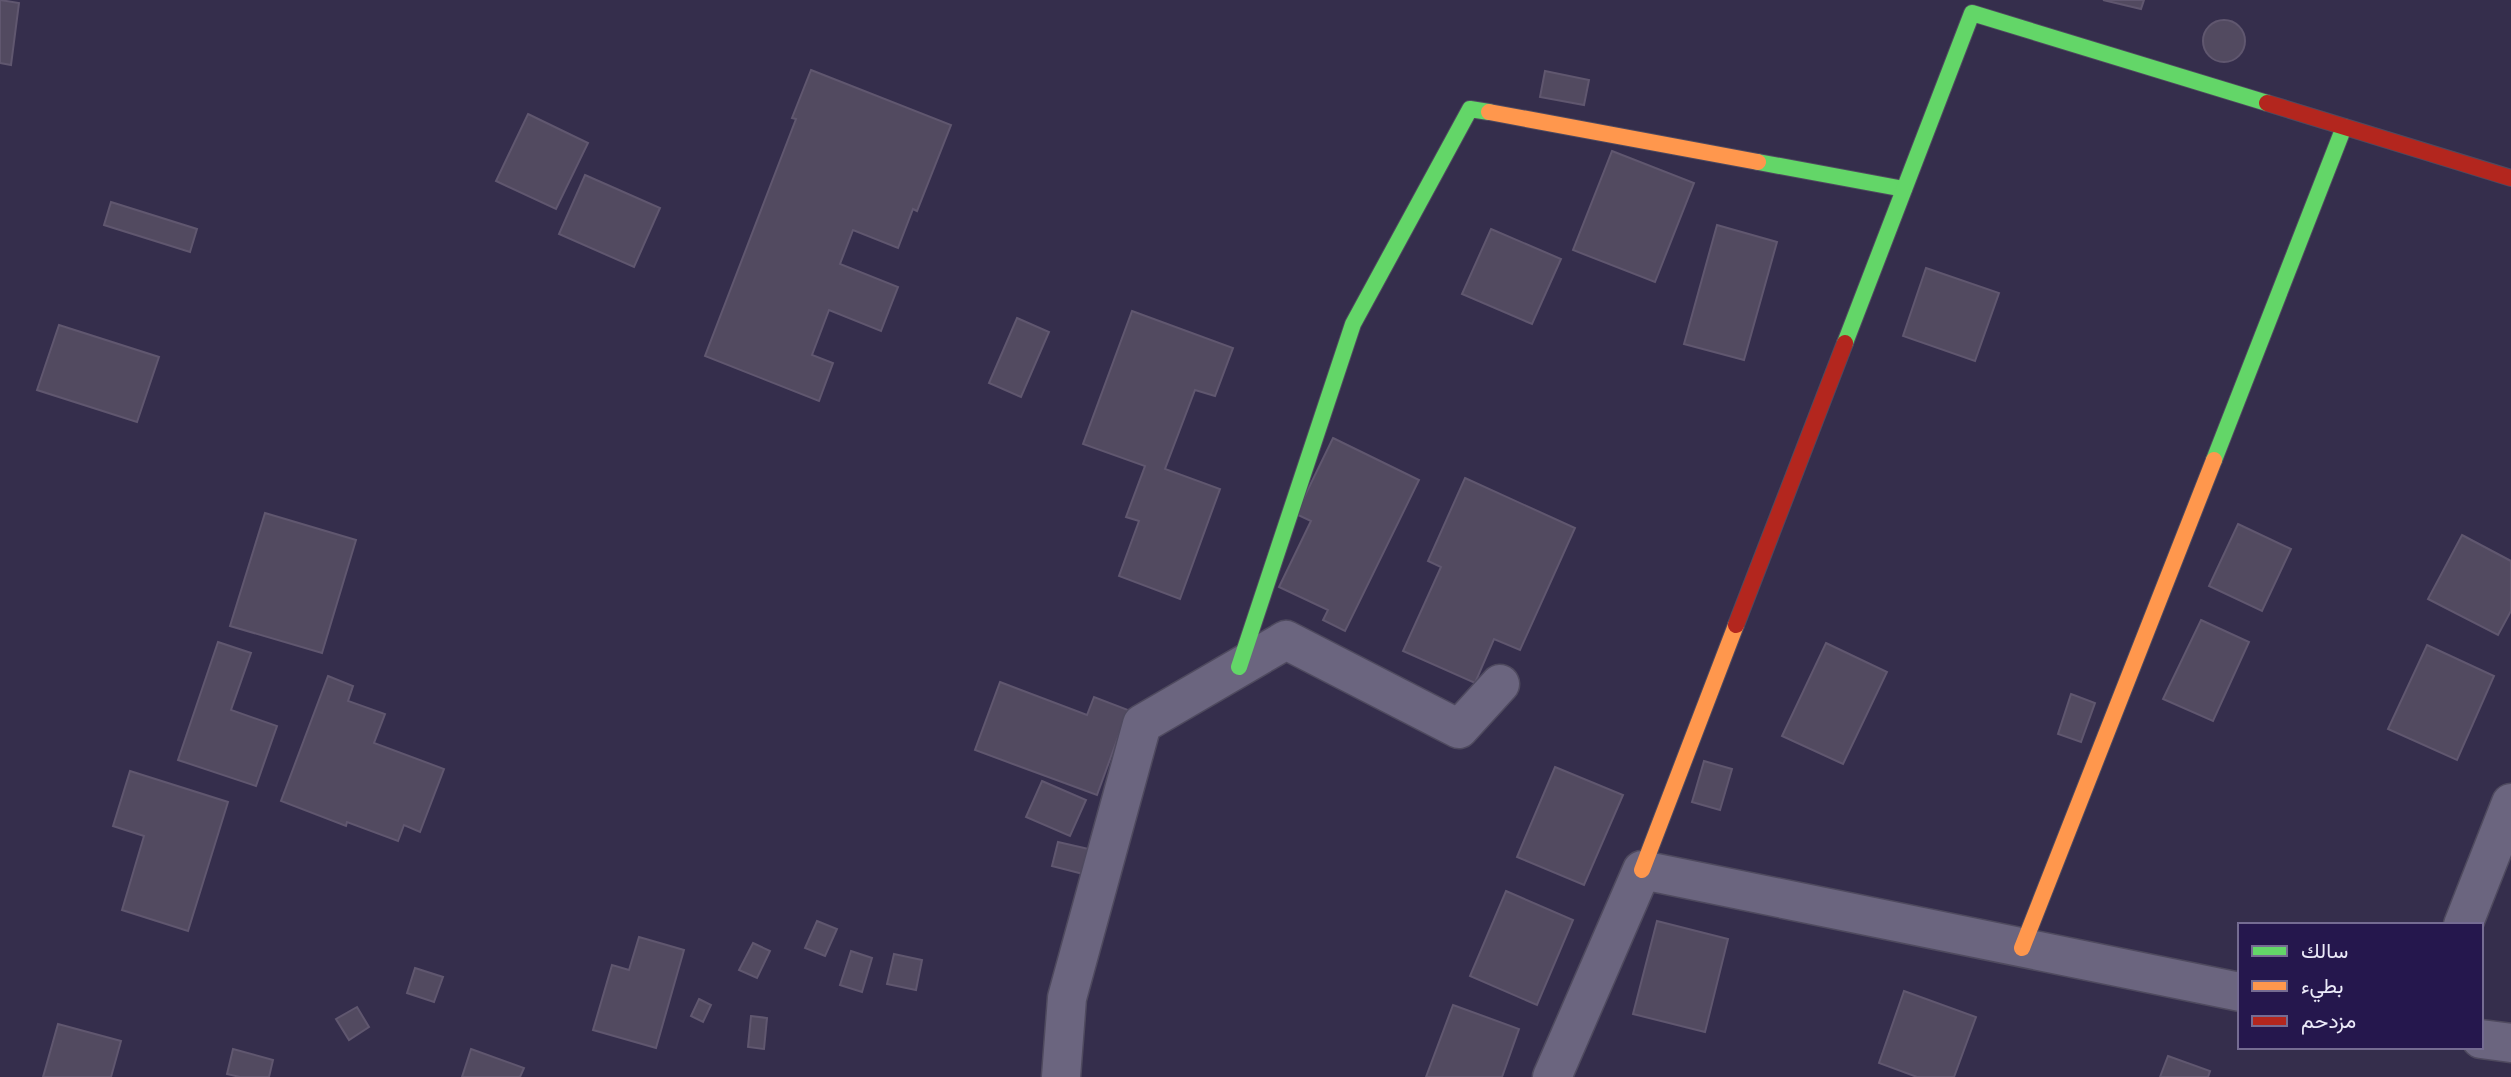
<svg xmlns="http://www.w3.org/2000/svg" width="2511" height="1077" font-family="Inter,Vazirmatn,sans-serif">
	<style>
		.building { fill: #524a60; stroke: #60576f; stroke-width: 2 }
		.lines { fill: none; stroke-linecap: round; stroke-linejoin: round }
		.street-casing { stroke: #4f4a5f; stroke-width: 41 }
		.fast-casing { stroke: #4f4a5f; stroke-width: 18 }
		.slow-casing { stroke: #4f4a5f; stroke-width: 18 }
		.jam-casing { stroke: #4f4a5f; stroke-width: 18 }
		.street { stroke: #6b657f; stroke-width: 38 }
		.fast { stroke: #63d668; stroke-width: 16 }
		.slow { stroke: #ff974d; stroke-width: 16 }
		.jam { stroke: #b3261e; stroke-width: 16 }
	</style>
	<rect width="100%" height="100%" fill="#352e4c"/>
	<g class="building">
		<path d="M0 0 19 3 11 65 0 63Z"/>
		<path d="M2103 0H2144L2141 9Z"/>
		<circle cx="2224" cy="41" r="21"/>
		<path d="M811 70 951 125 917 211 913 209 898 248 853 230 840 264 898 287 881 331 829 310 812 355 833 363 819 401 705 356 796 119 792 118Z"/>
		<path d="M1545 71 1589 80 1584 105 1540 97Z"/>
		<path d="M528 114 588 143 556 209 496 181Z"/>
		<path d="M1612 151 1694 183 1655 282 1573 250Z"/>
		<path d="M585 175 660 208 634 267 559 234Z"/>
		<path d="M111 202 197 229 190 252 104 225Z"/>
		<path d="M1717 225 1777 242 1744 360 1684 344Z"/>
		<path d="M1491 229 1561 259 1532 324 1462 294Z"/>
		<path d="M1926 268 1999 293 1975 361 1903 336Z"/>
		<path d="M1132 311 1233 348 1215 396 1195 390 1165 469 1220 489 1180 599 1119 576 1139 521 1126 517 1145 466 1083 444Z"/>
		<path d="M1017 318 1049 332 1021 397 989 383Z"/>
		<path d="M59 325 159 357 137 422 37 390Z"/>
		<path d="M1333 438 1419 480 1345 631 1323 620 1328 610 1279 587 1311 521 1296 514Z"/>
		<path d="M1465 478 1575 528 1520 650 1494 639 1475 683 1403 651 1441 567 1428 561Z"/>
		<path d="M265 513 356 540 322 653 230 626Z"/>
		<path d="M2238 524 2291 549 2262 611 2209 586Z"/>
		<path d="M2462 535 2511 561V611L2498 635 2428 599Z"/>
		<path d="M2201 620 2249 642 2213 721 2163 699Z"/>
		<path d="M218 642 251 653 231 710 277 726 256 786 178 760Z"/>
		<path d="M1826 643 1887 672 1843 764 1782 736Z"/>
		<path d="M2427 645 2494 676 2457 760 2388 729Z"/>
		<path d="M328 676 353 686 348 701 385 714 374 743 444 769 420 832 404 825 398 841 347 822 346 826 281 801Z"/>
		<path d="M1000 682 1087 715 1094 697 1128 710 1097 795 975 750Z"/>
		<path d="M2071 694 2095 703 2081 742 2058 734Z"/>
		<path d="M1704 761 1732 769 1720 810 1692 802Z"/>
		<path d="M1555 767 1623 795 1584 885 1517 857Z"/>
		<path d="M130 771 228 802 188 931 122 910 144 836 113 826Z"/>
		<path d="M1042 781 1086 800 1070 836 1026 817Z"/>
		<path d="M1058 842 1093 850 1087 875 1052 866Z"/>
		<path d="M1506 891 1573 920 1537 1005 1470 976Z"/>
		<path d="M817 921 837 929 825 956 805 948Z"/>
		<path d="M1657 921 1728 939 1705 1032 1633 1014Z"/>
		<path d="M639 937 684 950 656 1048 593 1030 612 965 629 970Z"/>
		<path d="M753 943 770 951 757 978 739 970Z"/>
		<path d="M851 951 872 958 862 992 840 985Z"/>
		<path d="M894 954 922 960 916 990 887 984Z"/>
		<path d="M415 968 443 977 434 1002 407 993Z"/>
		<path d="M1904 991 1976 1017 1954 1077H1917L1879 1063Z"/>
		<path d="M699 999 711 1005 703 1022 691 1016Z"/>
		<path d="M1453 1005 1519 1029 1502 1077H1426Z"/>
		<path d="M357 1007 369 1027 349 1040 336 1019Z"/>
		<path d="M751 1016 767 1018 764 1049 748 1047Z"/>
		<path d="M58 1024 121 1041 111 1077H43Z"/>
		<path d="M233 1049 273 1060 269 1077H240L227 1074Z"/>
		<path d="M471 1049 524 1068 520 1077H462Z"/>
		<path d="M2168 1056 2210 1071 2208 1077H2160Z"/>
	</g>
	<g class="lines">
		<g class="street-casing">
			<g id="street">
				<path d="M2463 925 2511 803"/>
				<path d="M2481 1039 2511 1043"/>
				<path d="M1061 1077 1067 998 1142 724 1286 640 1459 729 1500 684"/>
				<path d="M1552 1077 1642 870 2240 992"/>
			</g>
		</g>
		<g class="fast-casing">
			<g id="fast">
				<path d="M1758 162 1904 189"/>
				<path d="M1845 343 1972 13 2267 103"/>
				<path d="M2214 460 2344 127"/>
				<path d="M1239 667 1353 324 1470 109 1489 112"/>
			</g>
		</g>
		<g class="slow-casing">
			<g id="slow">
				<path d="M1489 112 1758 162"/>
				<path d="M1642 870 1736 625"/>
				<path d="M2022 948 2214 460"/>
			</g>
		</g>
		<g class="jam-casing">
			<g id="jam">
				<path d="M2267 103 2511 178"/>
				<path d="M1736 625 1845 343"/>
			</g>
		</g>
		<use href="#street" class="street"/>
		<use href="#fast" class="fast"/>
		<use href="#slow" class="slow"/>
		<use href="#jam" class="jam"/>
	</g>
	<rect x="2238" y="923" width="245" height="126" fill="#25174d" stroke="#756c92" stroke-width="2"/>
	<rect x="2252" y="946" width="35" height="10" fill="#63d668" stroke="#756c92" stroke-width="2"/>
	<text x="2301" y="958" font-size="21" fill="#ecebf9">سالك</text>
	<rect x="2252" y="981" width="35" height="10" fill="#ff974d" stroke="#756c92" stroke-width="2"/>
	<text x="2301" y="993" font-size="21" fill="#ecebf9">بطيء</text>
	<rect x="2252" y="1016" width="35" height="10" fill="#b3261e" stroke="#756c92" stroke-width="2"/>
	<text x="2301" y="1028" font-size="21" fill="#ecebf9">مزدحم</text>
</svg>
